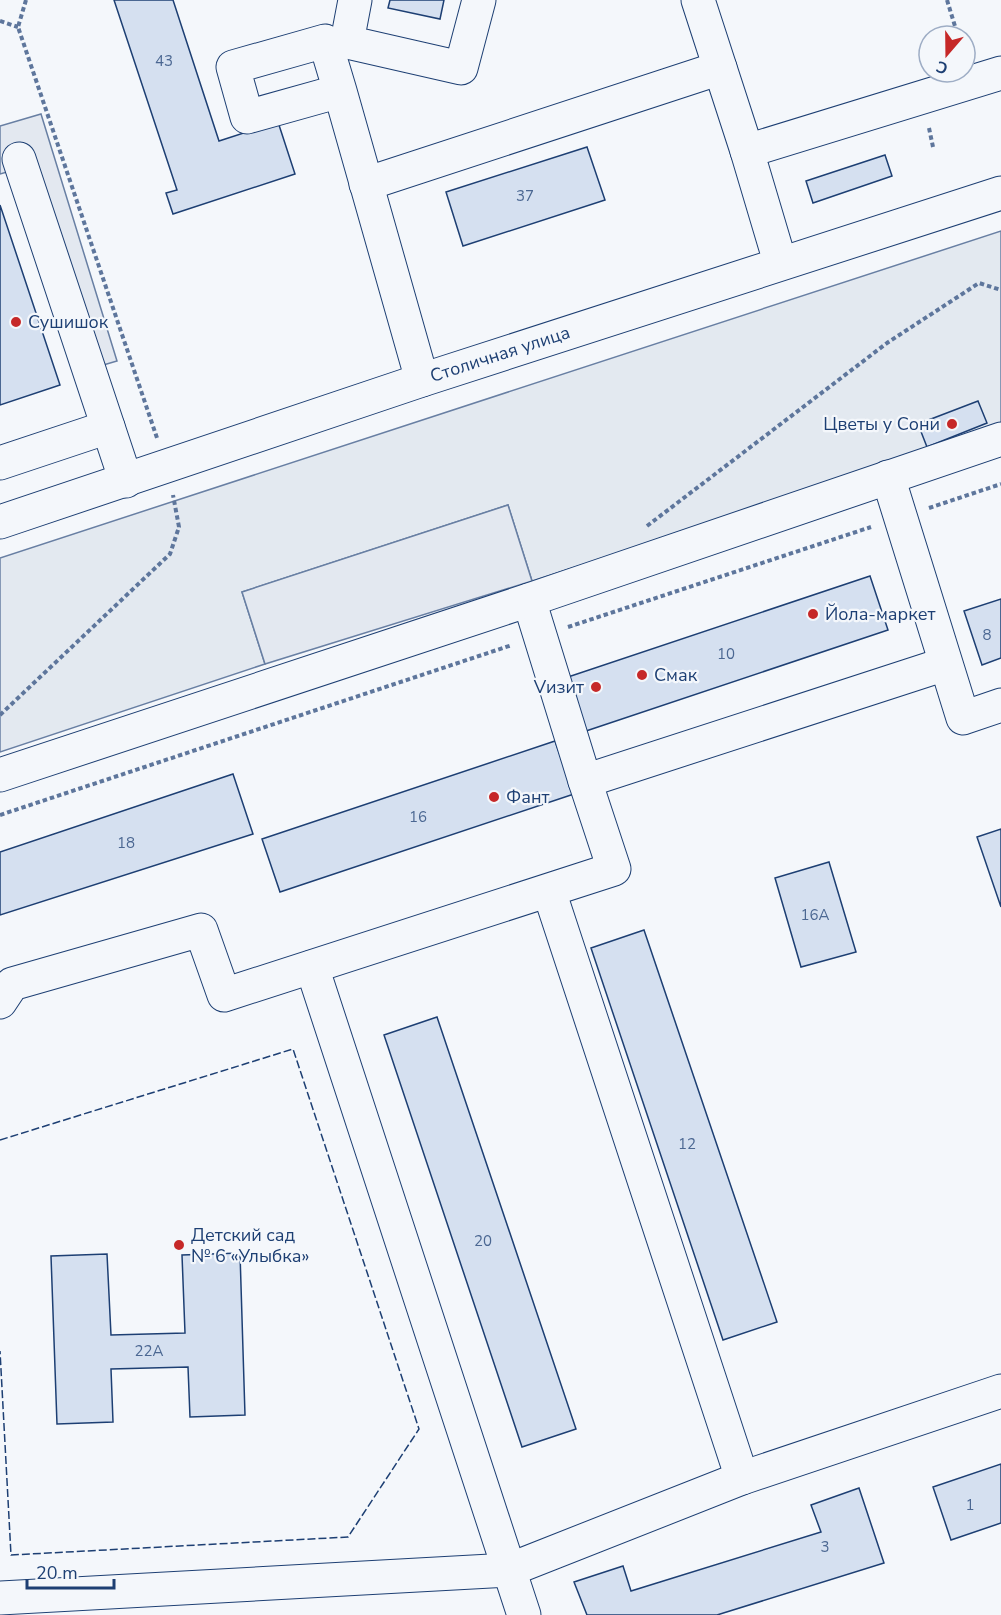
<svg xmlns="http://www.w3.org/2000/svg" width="1001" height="1615" font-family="'Nunito Sans',sans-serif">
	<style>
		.green { fill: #e3e9f0; stroke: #687fa3; stroke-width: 1.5 }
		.parking { fill: #e3e8f0; stroke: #687fa3; stroke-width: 1.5 }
		.building { fill: #d5e0f0; stroke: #1d3f73; stroke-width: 1.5 }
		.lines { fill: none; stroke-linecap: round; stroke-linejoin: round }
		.minor-casing { stroke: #1d3f73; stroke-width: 35 }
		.major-casing { stroke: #1d3f73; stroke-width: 35 }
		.path { stroke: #5e769c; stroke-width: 4; stroke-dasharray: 4.5 3; stroke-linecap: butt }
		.minor { stroke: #f4f7fb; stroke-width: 33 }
		.major { stroke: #f4f7fb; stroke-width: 33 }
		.fence { stroke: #1d3f73; stroke-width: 1.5; stroke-dasharray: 8 3; stroke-linecap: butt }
		.poi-dot { fill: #c62828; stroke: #f4f7fb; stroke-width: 2 }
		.labels { text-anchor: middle; stroke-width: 4.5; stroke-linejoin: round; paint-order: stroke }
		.number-label { font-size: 15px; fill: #4b6792 }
		.poi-label { font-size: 18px; fill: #1d3f73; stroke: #f4f7fb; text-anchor: start }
		.street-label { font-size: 18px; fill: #1d3f73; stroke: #f4f7fb }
	</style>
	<rect width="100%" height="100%" fill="#f4f7fb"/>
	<path class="green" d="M1001 231V430L532 581 508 505 242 592 265 664 0 752V558Z"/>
	<g class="parking">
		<path d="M41 114 117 361 76 373 14 170 0 174V126Z"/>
		<path d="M508 505 532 581 265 664 242 592Z"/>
	</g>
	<g class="building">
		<path d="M114 0H173L219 141 278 122 295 174 173 214 166 193 177 190Z"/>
		<path d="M390 0H444L440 19 388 8Z"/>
		<path d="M587 147 605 200 463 246 446 192Z"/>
		<path d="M885 155 892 176 813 203 806 181Z"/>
		<path d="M0 205 60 385 0 405Z"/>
		<path d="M978 401 987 423 927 447 918 424Z"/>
		<path d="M870 576 888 630 583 732 565 678Z"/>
		<path d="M1001 599V658L982 665 964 611Z"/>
		<path d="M555 741 574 794 280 892 262 839Z"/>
		<path d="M233 774 253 834 0 915V852Z"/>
		<path d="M1001 829V907L977 837Z"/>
		<path d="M829 862 856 952 801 967 775 878Z"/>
		<path d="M644 930 777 1322 723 1340 591 948Z"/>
		<path d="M437 1017 576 1429 522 1447 384 1035Z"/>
		<path d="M240 1253 245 1415 190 1417 188 1367 111 1369 113 1422 57 1424 51 1256 107 1254 111 1335 185 1333 182 1255Z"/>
		<path d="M1001 1464V1523L951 1540 933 1487Z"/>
		<path d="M859 1488 884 1563 717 1615H587L574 1582 623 1566 631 1591 821 1532 811 1505Z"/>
	</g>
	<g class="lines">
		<g class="minor-casing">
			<g id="minor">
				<path d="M355 0 347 42 461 68 479 0"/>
				<path d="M698 0 747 151"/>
				<path d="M340 91 325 41 233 67 247 117 340 91 422 380"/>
				<path d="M19 159 126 481"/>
				<path d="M366 184 720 68"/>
				<path d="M780 262 747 151 1001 73"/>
				<path d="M0 463 108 427"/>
				<path d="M888 477 963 718 1001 705"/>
				<path d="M529 600 585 781 945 664"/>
				<path d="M0 775 529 600 1001 439"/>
				<path d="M549 891 742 1478"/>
				<path d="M312 967 524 1615"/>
				<path d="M0 1002 12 984 201 930 224 995 614 869 585 781"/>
				<path d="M0 1598 509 1570 742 1478 1001 1391"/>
			</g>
		</g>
		<g class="major-casing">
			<path id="major" d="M0 522 422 380 1001 193"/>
		</g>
		<g class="path">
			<path d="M26 0 18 27 157 438"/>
			<path d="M947 0 958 36"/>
			<path d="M0 21 18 27"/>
			<path d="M929 128 933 147"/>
			<path d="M929 508 1001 484"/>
			<path d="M647 526 887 343 979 283 1001 290"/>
			<path d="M568 627 871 527"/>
			<path d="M0 715 170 554 179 527 173 495"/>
			<path d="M0 815 512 645"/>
		</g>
		<use href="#minor" class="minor"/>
		<use href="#major" class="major"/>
		<path class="fence" d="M0 1140 293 1049 419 1429 348 1537 11 1555 0 1351"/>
	</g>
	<g class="poi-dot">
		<circle cx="16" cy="322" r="6"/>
		<circle cx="952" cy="424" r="6"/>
		<circle cx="813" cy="614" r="6"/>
		<circle cx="642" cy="675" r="6"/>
		<circle cx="596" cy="687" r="6"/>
		<circle cx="494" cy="797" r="6"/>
		<circle cx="179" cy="1245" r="6"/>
	</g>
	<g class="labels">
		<g class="number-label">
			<text x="164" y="66">43</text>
			<text x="525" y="201">37</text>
			<text x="987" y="640">8</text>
			<text x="726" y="659">10</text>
			<text x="418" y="822">16</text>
			<text x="126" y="848">18</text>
			<text x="815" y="920">16А</text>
			<text x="687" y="1149">12</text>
			<text x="483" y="1246">20</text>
			<text x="149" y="1356">22А</text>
			<text x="970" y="1510">1</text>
			<text x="825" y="1552">3</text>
		</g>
		<g class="poi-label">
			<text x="28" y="328">Сушишок</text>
			<text x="940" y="430" text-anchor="end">Цветы у Сони</text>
			<text x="825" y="620">Йола-маркет</text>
			<text x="654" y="681">Смак</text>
			<text x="584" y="693" text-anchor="end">Vизит</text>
			<text x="506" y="803">Фант</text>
			<text x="191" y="1241">Детский сад<tspan x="191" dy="21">№ 6 «Улыбка»</tspan></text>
		</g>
		<g class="street-label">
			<text transform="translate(500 354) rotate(-18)" y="6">Столичная улица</text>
		</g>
	</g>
	<g transform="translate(947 54) rotate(200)"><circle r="28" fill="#f4f7fb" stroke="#9eadc5" stroke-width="1.5"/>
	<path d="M0-4.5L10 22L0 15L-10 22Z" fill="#c62828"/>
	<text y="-9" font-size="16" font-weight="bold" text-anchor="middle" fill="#1d3f73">С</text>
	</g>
	<path d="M27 1579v9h87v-9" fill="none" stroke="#1d3f73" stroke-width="3"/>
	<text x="36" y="1579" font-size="18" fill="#1d3f73" stroke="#f4f7fb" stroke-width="4.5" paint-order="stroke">20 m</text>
</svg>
